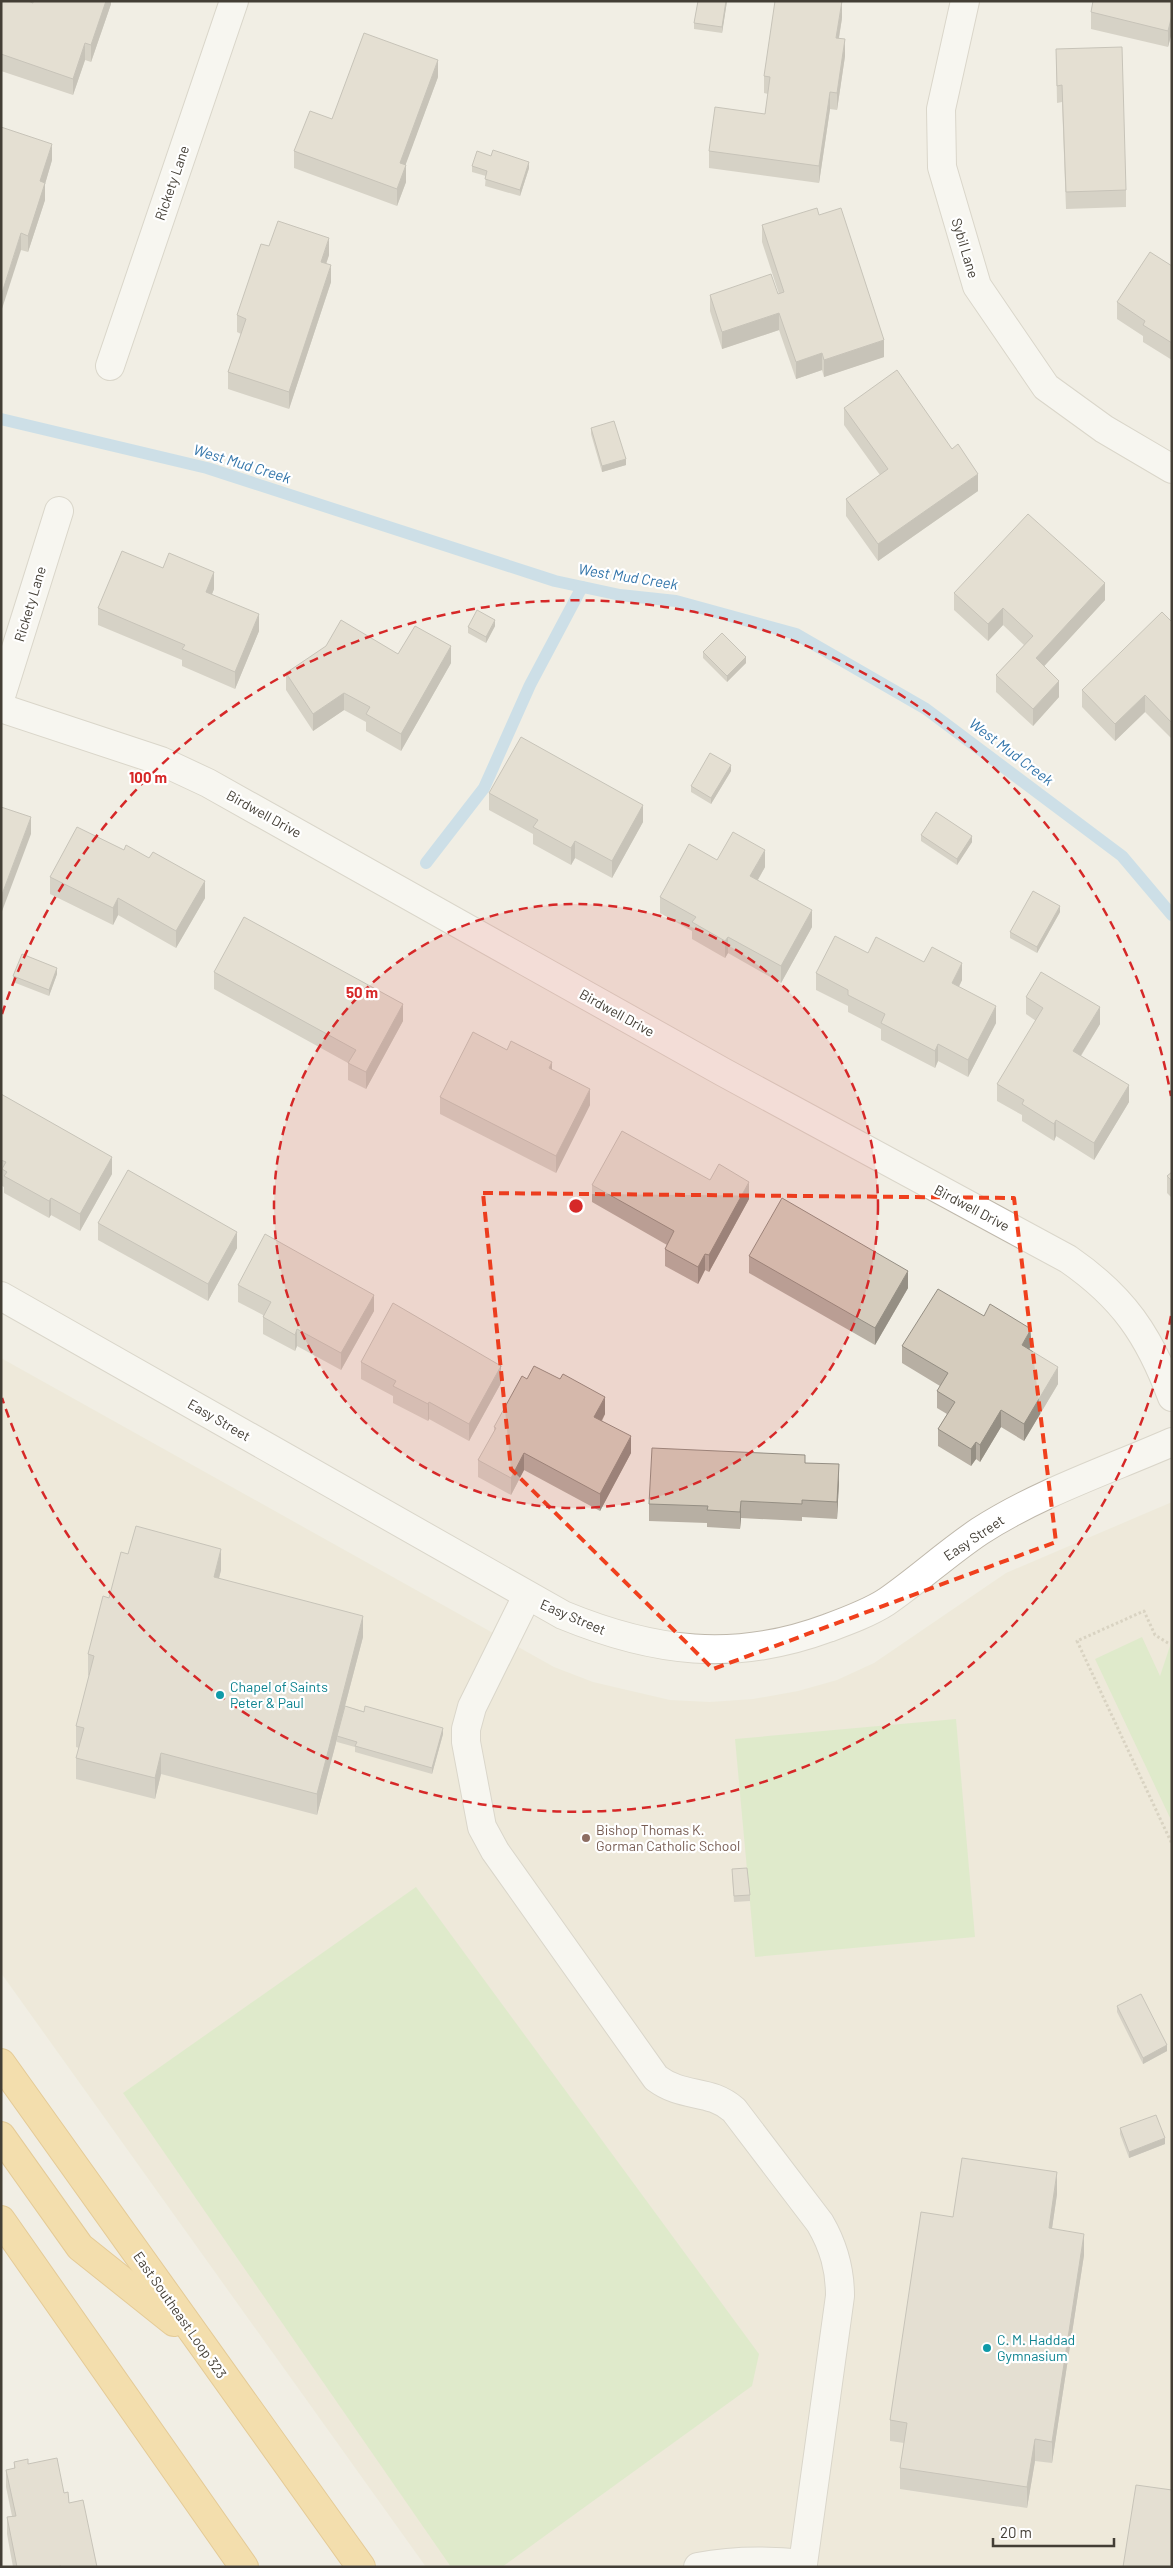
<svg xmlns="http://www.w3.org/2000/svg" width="1173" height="2568" font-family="Barlow,sans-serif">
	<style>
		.education { fill: #eae3cf }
		.park { fill: #cbe4ae }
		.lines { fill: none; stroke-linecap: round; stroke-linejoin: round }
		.stream { stroke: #a2cdec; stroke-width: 12 }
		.minor-casing { stroke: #bfb8ab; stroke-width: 30 }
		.highway-casing { stroke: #d69f3a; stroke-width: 30 }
		.path { stroke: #bdb199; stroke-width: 3; stroke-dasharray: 2.5 2.5; stroke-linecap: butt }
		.minor { stroke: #fff; stroke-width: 28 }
		.highway { stroke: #f7cb6a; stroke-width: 28 }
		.wall { fill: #b7afa3 }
		.shaded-wall { fill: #958f84 }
		.building { fill: #d5ccbd; stroke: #958f84 }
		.marked { fill: none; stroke: #f0401d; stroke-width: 4; stroke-dasharray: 10 6; stroke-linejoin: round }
		.ring { fill: none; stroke: #d62828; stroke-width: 2.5; stroke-dasharray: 9 6 }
		.culture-dot { fill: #0f9aa8; stroke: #fff; stroke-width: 2 }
		.education-dot { fill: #8d6e63; stroke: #fff; stroke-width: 2 }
		.labels { text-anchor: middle; stroke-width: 4.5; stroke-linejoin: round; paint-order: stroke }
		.street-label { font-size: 14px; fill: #433e35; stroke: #fff }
		.culture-label { font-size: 14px; fill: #0d838f; stroke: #fff; text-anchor: start }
		.education-label { font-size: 14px; fill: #785e54; stroke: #fff; text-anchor: start }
		.water-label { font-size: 15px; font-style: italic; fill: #3375aa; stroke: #fff }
		.centre { fill: #d62828; stroke: #fff; stroke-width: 2.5 }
		.ring-label { font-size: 15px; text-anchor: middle; font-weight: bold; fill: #d62828; stroke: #fff; stroke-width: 4.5; stroke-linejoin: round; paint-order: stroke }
	</style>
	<rect width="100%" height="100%" fill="#f1eee4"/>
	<path class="education" d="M1 1358 554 1667 593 1682 670 1700 710 1702 753 1699 798 1691 837 1680 874 1663 1006 1573 1172 1502V2567H426L1 1973Z"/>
	<g class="park">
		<path d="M1142 1637 1160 1676 1172 1640V1822L1095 1659Z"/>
		<path d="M956 1719 975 1937 755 1957 735 1739Z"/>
		<path d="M416 1887 759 2354 752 2386 502 2567H451L123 2093Z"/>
	</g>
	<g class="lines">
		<g class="stream">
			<path d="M1 419 207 468 555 581 620 595 676 601 796 634 926 709 1122 856 1172 915"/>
			<path d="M426 863 484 788 530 685 582 587"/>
		</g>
		<g class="minor-casing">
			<g id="minor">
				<path d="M965 1 941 109 942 167 977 286 1046 387 1104 429 1172 469"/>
				<path d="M110 366 234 1"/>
				<path d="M1 696 59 511"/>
				<path d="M1 708 161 761 208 783 723 1072 1068 1259C1123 1297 1149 1335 1172 1397"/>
				<path d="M1 1296 563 1615C653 1652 734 1663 828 1628 847 1621 869 1613 886 1602 918 1580 947 1553 980 1531 1039 1493 1108 1470 1172 1442"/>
				<path d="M527 1596 472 1707 466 1729V1742L482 1827 495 1851 656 2078C684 2099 709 2088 734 2110L820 2223C834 2247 840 2269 840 2296L803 2564"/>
				<path d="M698 2567C734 2560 767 2560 803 2564V2567"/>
			</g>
		</g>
		<g class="highway-casing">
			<g id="highway">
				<path d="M1 2063 361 2567"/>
				<path d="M1 2136 80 2247 174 2322"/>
				<path d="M1 2220 244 2567"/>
			</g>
		</g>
		<path class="path" d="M1168 1643 1155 1635 1144 1611 1077 1641 1172 1844"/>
		<use href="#minor" class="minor"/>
		<use href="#highway" class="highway"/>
	</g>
	<g class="wall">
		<path d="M1 1 33 3 111 1V4L91 62 85 60 73 95 1 71Z"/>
		<path d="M698 1H727L722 33 694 29V23Z"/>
		<path d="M1172 1V32L1168 47 1091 29V12Z"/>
		<path d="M842 18 839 38 845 56 837 110 830 109 819 183 709 168V151L765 114 768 94 764 93V76Z"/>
		<path d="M1056 49 1126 190V207L1066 209 1062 102 1057 103Z"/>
		<path d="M438 77 405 165 406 182 397 206 294 168V151L332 119Z"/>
		<path d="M1 127 52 160 45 184V200L28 252 21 250Z"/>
		<path d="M491 156 529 168 520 196 485 186 486 176 472 172V166Z"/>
		<path d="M819 215 884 357 824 377 822 370 796 379 779 330 722 349 710 311V295L779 294 762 242V225Z"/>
		<path d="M269 246 329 255 326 264 331 282 289 409 228 389V372L241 334 237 332V315Z"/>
		<path d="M1172 266V360L1143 342V336L1117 319V302Z"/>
		<path d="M844 408 978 491 878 561 846 516V499L880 475 844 425Z"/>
		<path d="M591 428 626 465 602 472 591 434Z"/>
		<path d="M163 568 214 589 212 594 259 631 235 689 182 666V660L98 625V608Z"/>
		<path d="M954 593 1105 600 1044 666 1059 697 1033 726 996 692V675L1024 645 1003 625 988 641 954 610Z"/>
		<path d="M1172 622V739L1145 712 1115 741 1082 707V690Z"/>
		<path d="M495 626 486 643 468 633V627Z"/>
		<path d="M703 652 746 663 727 682 703 658Z"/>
		<path d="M398 654 451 663 401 751 366 731V722L344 710 313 731 286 690V673Z"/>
		<path d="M731 771 711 804 691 792V786Z"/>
		<path d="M489 793 643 822 612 878 575 858 571 865 533 844V834L489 810Z"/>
		<path d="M921 835 972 842 957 865 921 841Z"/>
		<path d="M717 860 765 867 758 880 812 927 781 983 728 953 725 958 692 939V931L660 913V897Z"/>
		<path d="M50 877 205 898 176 948 118 915 113 925 50 894Z"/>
		<path d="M1060 912 1037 953 1010 938V932Z"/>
		<path d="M868 953 924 962 962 980 959 987 996 1023 968 1077 938 1061 935 1068 881 1040V1029L848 1012V1006L816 990V973Z"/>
		<path d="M214 972 403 1021 366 1089 348 1080V1063L214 989Z"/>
		<path d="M57 974 49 996 13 982V976Z"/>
		<path d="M1026 997 1100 1024 1081 1056 1129 1102 1094 1160 1056 1136 1054 1141 1022 1121V1115L997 1101V1084L1036 1021 1026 1014Z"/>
		<path d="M507 1050 552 1070 590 1105 556 1173 440 1114V1097Z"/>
		<path d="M1 1094 112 1174 80 1231 51 1215 49 1218 4 1193V1187L2 1186 1 1177Z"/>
		<path d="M1172 1172V1198L1167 1193V1176Z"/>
		<path d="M710 1180 749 1199 709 1272 705 1270 698 1284 665 1266V1249L667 1245 592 1202V1185Z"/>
		<path d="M98 1223 237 1248 208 1301 98 1240Z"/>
		<path d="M749 1256 908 1288 875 1345 749 1273Z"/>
		<path d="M238 1285 374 1311 341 1370 297 1346 295 1351 263 1334V1315L238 1302Z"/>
		<path d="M902 1346H1031L1029 1349 1058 1384 1024 1441 1001 1427 980 1462 976 1459 971 1466 938 1446V1429L947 1414 937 1408V1391L940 1386 902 1363Z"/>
		<path d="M361 1362 501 1383 469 1441 429 1419 428 1421 393 1403V1396L361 1379Z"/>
		<path d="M527 1379H560L605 1414 602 1421 631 1453 600 1511 524 1470 511 1495 478 1477V1460L494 1433V1427Z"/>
		<path d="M805 1463 839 1481 837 1519 802 1517V1521L741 1518 740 1529 707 1527V1523L649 1521V1504Z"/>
		<path d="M128 1554 221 1570 219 1578 363 1637 345 1706 443 1734 432 1774 355 1752V1747L337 1742V1739L317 1815 161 1774 155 1799 76 1779V1758L79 1748 76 1747V1726L89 1676 88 1675V1654L109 1598Z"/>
		<path d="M732 1875 750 1895V1901L734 1902Z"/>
		<path d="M1117 2006 1167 2051 1143 2064 1117 2012Z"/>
		<path d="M1120 2128 1165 2144 1129 2158 1120 2134Z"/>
		<path d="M1057 2194 1052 2228 1084 2255 1052 2463 1035 2461 1027 2508 900 2489V2468L904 2443 890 2441V2420L953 2217Z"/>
		<path d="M14 2462 28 2464 64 2493 69 2503 97 2567H13L7 2534V2517L12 2516 6 2487V2470L14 2469Z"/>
	</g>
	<g class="shaded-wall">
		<path d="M106 1H111V4L91 62V45Z"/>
		<path d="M726 1H727L722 33V27Z"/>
		<path d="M842 1V18L836 55V38Z"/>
		<path d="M1172 15V32L1168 47V31Z"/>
		<path d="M845 39V56L837 110V93Z"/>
		<path d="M85 43V60L73 95V79Z"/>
		<path d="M438 60V77L400 180V163Z"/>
		<path d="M830 92V109L819 183V166Z"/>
		<path d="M52 144V160L45 184V200L28 252V236L40 181Z"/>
		<path d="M529 162V168L520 196V190Z"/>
		<path d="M406 165V182L397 206V189Z"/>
		<path d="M21 233V250L1 312V296Z"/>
		<path d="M329 238V255L321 279V262Z"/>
		<path d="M331 265V282L289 409V392Z"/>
		<path d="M779 313V330L722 349V332Z"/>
		<path d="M884 340V357L824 377V360Z"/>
		<path d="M822 353V370L796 379V362Z"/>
		<path d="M626 459V465L602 472V466Z"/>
		<path d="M978 474V491L878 561V544Z"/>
		<path d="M214 572V589L206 609V592Z"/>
		<path d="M1105 583V600L1036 675V658Z"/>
		<path d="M1003 608V625L988 641V624Z"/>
		<path d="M259 614V631L235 689V672Z"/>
		<path d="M495 620V626L486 643V637Z"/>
		<path d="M451 646V663L401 751V734Z"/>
		<path d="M746 657V663L727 682V676Z"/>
		<path d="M1059 681V697L1033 726V709Z"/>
		<path d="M344 693V710L313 731V714Z"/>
		<path d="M1145 695V712L1115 741V724Z"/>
		<path d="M731 765V771L711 804V798Z"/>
		<path d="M643 805V822L612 878V861Z"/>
		<path d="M31 817V834L1 914V897Z"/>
		<path d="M972 836V842L957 865V859Z"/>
		<path d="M575 841V858L571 865V848Z"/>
		<path d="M765 850V867L750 893V876Z"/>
		<path d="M205 881V898L176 948V931Z"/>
		<path d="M118 898V915L113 925V908Z"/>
		<path d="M1060 906V912L1037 953V947Z"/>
		<path d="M812 910V927L781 983V966Z"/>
		<path d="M728 937V953L725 958V941Z"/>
		<path d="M962 963V980L952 1000V983Z"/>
		<path d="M57 968V974L49 996V990Z"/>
		<path d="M403 1004V1021L366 1089V1072Z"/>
		<path d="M996 1006V1023L968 1077V1060Z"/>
		<path d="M1100 1007V1024L1073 1068V1051Z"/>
		<path d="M938 1044V1061L935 1068V1051Z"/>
		<path d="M552 1062V1079L549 1068Z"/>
		<path d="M1129 1085V1102L1094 1160V1143Z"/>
		<path d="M590 1089V1105L556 1173V1156Z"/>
		<path d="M1056 1120V1136L1054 1141V1124Z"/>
		<path d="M112 1157V1174L80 1231V1214Z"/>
		<path d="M749 1182V1199L709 1272V1255Z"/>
		<path d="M51 1198V1215L49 1218V1201Z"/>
		<path d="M237 1232V1248L208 1301V1284Z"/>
		<path d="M705 1254V1270L698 1284V1267Z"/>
		<path d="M908 1271V1288L875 1345V1328Z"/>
		<path d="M374 1295V1311L341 1370V1353Z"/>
		<path d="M297 1329V1346L295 1351V1335Z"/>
		<path d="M1031 1329V1346L1022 1362V1345Z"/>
		<path d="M501 1366V1383L469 1441V1424Z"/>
		<path d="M1058 1367V1384L1024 1441V1424Z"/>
		<path d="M605 1397V1414L594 1434V1417Z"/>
		<path d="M429 1402V1419L428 1421V1404Z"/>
		<path d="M1001 1410V1427L980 1462V1445Z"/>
		<path d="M631 1436V1453L600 1511V1494Z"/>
		<path d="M976 1442V1459L971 1466V1449Z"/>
		<path d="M524 1453V1470L511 1495V1478Z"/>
		<path d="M839 1464V1481L837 1519V1502Z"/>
		<path d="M741 1501V1518L740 1529V1512Z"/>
		<path d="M221 1549V1570L214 1598V1577Z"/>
		<path d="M363 1616V1637L337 1736V1739L317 1815V1794Z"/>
		<path d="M443 1728V1734L432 1774V1768Z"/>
		<path d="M161 1753V1774L155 1799V1778Z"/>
		<path d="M1167 2045V2051L1143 2064V2058Z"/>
		<path d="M1165 2138V2144L1129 2158V2152Z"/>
		<path d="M1057 2172V2194L1049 2249V2228Z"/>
		<path d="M1084 2234V2255L1052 2463V2442Z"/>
		<path d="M1035 2439V2461L1027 2508V2487Z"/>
	</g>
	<g class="building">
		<path d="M1 1H28L33 3V1H106L91 45 85 43 73 79 1 54Z"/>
		<path d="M698 1H726L722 27 694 23Z"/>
		<path d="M775 1H842L836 38 845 39 837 93 830 92 819 166 709 151 715 107 765 114 770 77 764 76Z"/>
		<path d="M1093 1H1172V15L1168 31 1091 12Z"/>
		<path d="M364 33 438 60 400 163 406 165 397 189 294 151 310 111 332 119Z"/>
		<path d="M1122 47 1126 190 1066 192 1062 85 1057 86 1056 49Z"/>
		<path d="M1 127 52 144 40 181 45 183 28 236 21 233 1 296Z"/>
		<path d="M493 150 529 162 520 190 485 179 487 171 472 166 477 151 491 156Z"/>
		<path d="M817 208 819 215 841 208 884 340 824 360 822 353 796 362 779 313 722 332 710 295 771 274 778 294 784 292 762 225Z"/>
		<path d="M278 221 329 238 321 262 331 265 289 392 228 372 246 319 237 315 261 244 269 246Z"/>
		<path d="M1150 252 1172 266V343L1143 325 1145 321 1117 302Z"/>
		<path d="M897 370 952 449 958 444 978 474 878 544 846 499 888 469 844 408Z"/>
		<path d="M614 421 626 459 602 466 591 428Z"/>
		<path d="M1028 514 1105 583 1036 658 1059 681 1033 709 996 675 1033 636 1003 608 988 624 954 593Z"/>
		<path d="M122 551 163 568 169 553 214 572 206 592 259 614 235 672 182 649 185 645 98 608Z"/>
		<path d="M477 610 495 620 486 637 468 627Z"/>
		<path d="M1162 612 1172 622V723L1145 695 1115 724 1082 690Z"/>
		<path d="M341 620 398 654 415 626 451 646 401 734 366 714 370 707 344 693 313 714 286 673 326 646Z"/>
		<path d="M722 633 746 657 727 676 703 652Z"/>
		<path d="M521 737 643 805 612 861 575 841 571 848 533 827 538 820 489 793Z"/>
		<path d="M710 753 731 765 711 798 691 786Z"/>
		<path d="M1 807 31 817 1 897Z"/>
		<path d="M936 812 972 836 957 859 921 835Z"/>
		<path d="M77 827 124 850 126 845 149 858 153 852 205 881 176 931 118 898 113 908 50 877Z"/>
		<path d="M733 832 765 850 750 876 812 910 781 966 728 937 725 941 692 922 696 917 660 897 689 844 717 860Z"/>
		<path d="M1033 891 1060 906 1037 947 1010 932Z"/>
		<path d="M244 917 403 1004 366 1072 348 1063 356 1050 214 972Z"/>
		<path d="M835 936 868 953 876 937 924 962 932 947 962 963 952 983 996 1006 968 1060 938 1044 935 1051 881 1023 885 1014 848 995V990L816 973Z"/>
		<path d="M22 954 57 968 49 990 13 976Z"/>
		<path d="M1041 972 1100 1007 1073 1051 1129 1085 1094 1143 1056 1120 1054 1124 1022 1104 1024 1100 997 1084 1043 1008 1026 997Z"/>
		<path d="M473 1032 507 1050 511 1041 552 1062 549 1068 590 1089 556 1156 440 1097Z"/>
		<path d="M1 1094 112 1157 80 1214 51 1198 49 1201 4 1176 7 1172 2 1169 6 1162 1 1160Z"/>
		<path d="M622 1131 710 1180 719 1164 749 1182 709 1255 705 1254 698 1267 665 1249 674 1231 592 1185Z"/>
		<path d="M128 1170 237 1232 208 1284 98 1223Z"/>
		<path d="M1172 1172V1181L1167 1176Z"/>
		<path d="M782 1198 908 1271 875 1328 749 1256Z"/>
		<path d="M265 1234 374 1295 341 1353 297 1329 295 1335 263 1317 271 1302 238 1285Z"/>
		<path d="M938 1289 984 1316 990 1304 1031 1329 1022 1345 1058 1367 1024 1424 1001 1410 980 1445 976 1442 971 1449 938 1429 955 1402 937 1391 948 1373 902 1346Z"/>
		<path d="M393 1303 501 1366 469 1424 429 1402 428 1404 393 1386 396 1381 361 1362Z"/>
		<path d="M534 1366 560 1379 563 1374 605 1397 594 1417 631 1436 600 1494 524 1453 511 1478 478 1460 496 1428 494 1427 522 1376 527 1379Z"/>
		<path d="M652 1448 805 1455V1463L839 1464 837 1502 802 1500V1504L741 1501 740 1512 707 1510 708 1506 649 1504Z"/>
		<path d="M136 1526 221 1549 214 1577 363 1616 317 1794 161 1753 155 1778 76 1758 84 1728 76 1726 94 1656 88 1654 103 1596 109 1598 121 1552 128 1554Z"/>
		<path d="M345 1706 364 1712 365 1706 443 1728 432 1768 355 1746 357 1742 337 1736Z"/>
		<path d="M747 1868 750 1895 734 1896 732 1869Z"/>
		<path d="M1141 1994 1167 2045 1143 2058 1117 2006Z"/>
		<path d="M1156 2115 1165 2138 1129 2152 1120 2128Z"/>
		<path d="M962 2158 1057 2172 1049 2228 1084 2234 1052 2442 1035 2439 1027 2487 900 2468 907 2423 890 2420 921 2212 953 2217Z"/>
		<path d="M57 2458 64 2493 68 2492 69 2503 83 2500 97 2567H62L61 2566 56 2567H17L7 2517 16 2516 6 2470 15 2468 14 2462 28 2459V2464Z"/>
		<path d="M1136 2485 1172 2490V2567H1123Z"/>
	</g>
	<path d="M0 0H1173V2568H0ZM483 1193 1014 1198 1056 1542 713 1669 511 1469Z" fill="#f1eee4" fill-opacity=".55" fill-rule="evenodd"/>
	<path class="marked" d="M483 1193 1014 1198 1056 1542 713 1669 511 1469Z"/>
	<circle cx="576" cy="1206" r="302" fill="#d62828" fill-opacity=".12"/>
	<g class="ring">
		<circle cx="576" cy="1206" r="302"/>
		<path d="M1171 1316A605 605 0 0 1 2 1398M2 1014A605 605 0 0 1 1171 1096"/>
	</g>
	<g class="culture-dot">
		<circle cx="220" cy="1695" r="5"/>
		<circle cx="987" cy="2348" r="5"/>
	</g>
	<circle class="education-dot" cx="586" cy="1838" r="5"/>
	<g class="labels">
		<g class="street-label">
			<text transform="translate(172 183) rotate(-71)" y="5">Rickety Lane</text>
			<text transform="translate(965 248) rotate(73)" y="5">Sybil Lane</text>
			<text transform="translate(30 604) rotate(-73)" y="5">Rickety Lane</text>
			<text transform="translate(264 814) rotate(29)" y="5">Birdwell Drive</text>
			<text transform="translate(617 1013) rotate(29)" y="5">Birdwell Drive</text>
			<text transform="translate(972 1208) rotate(28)" y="5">Birdwell Drive</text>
			<text transform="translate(219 1420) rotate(30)" y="5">Easy Street</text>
			<text transform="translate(974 1538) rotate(-34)" y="5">Easy Street</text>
			<text transform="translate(573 1617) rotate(23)" y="5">Easy Street</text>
			<text transform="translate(180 2315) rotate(55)" y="5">East Southeast Loop 323</text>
		</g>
		<g class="culture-label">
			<text x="230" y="1692">Chapel of Saints<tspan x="230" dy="16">Peter &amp; Paul</tspan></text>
			<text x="997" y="2345">C. M. Haddad<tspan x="997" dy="16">Gymnasium</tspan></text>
		</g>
		<g class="education-label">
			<text x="596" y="1835">Bishop Thomas K.<tspan x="596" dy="16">Gorman Catholic School</tspan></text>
		</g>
		<g class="water-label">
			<text transform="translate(242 464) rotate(17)" y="5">West Mud Creek</text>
			<text transform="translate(628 577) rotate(9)" y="5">West Mud Creek</text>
			<text transform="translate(1011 752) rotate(37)" y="5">West Mud Creek</text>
		</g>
	</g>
	<circle cx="576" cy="1206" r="8" class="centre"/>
	<g class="ring-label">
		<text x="148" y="783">100 m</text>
		<text x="362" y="998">50 m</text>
	</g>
	<rect width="1173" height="2568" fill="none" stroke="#433e35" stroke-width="5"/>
	<path d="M993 2538v8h121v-8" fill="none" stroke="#433e35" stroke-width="2.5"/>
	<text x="1000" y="2538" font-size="15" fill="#433e35" stroke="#ffffff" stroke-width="4" paint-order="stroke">20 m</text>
</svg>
